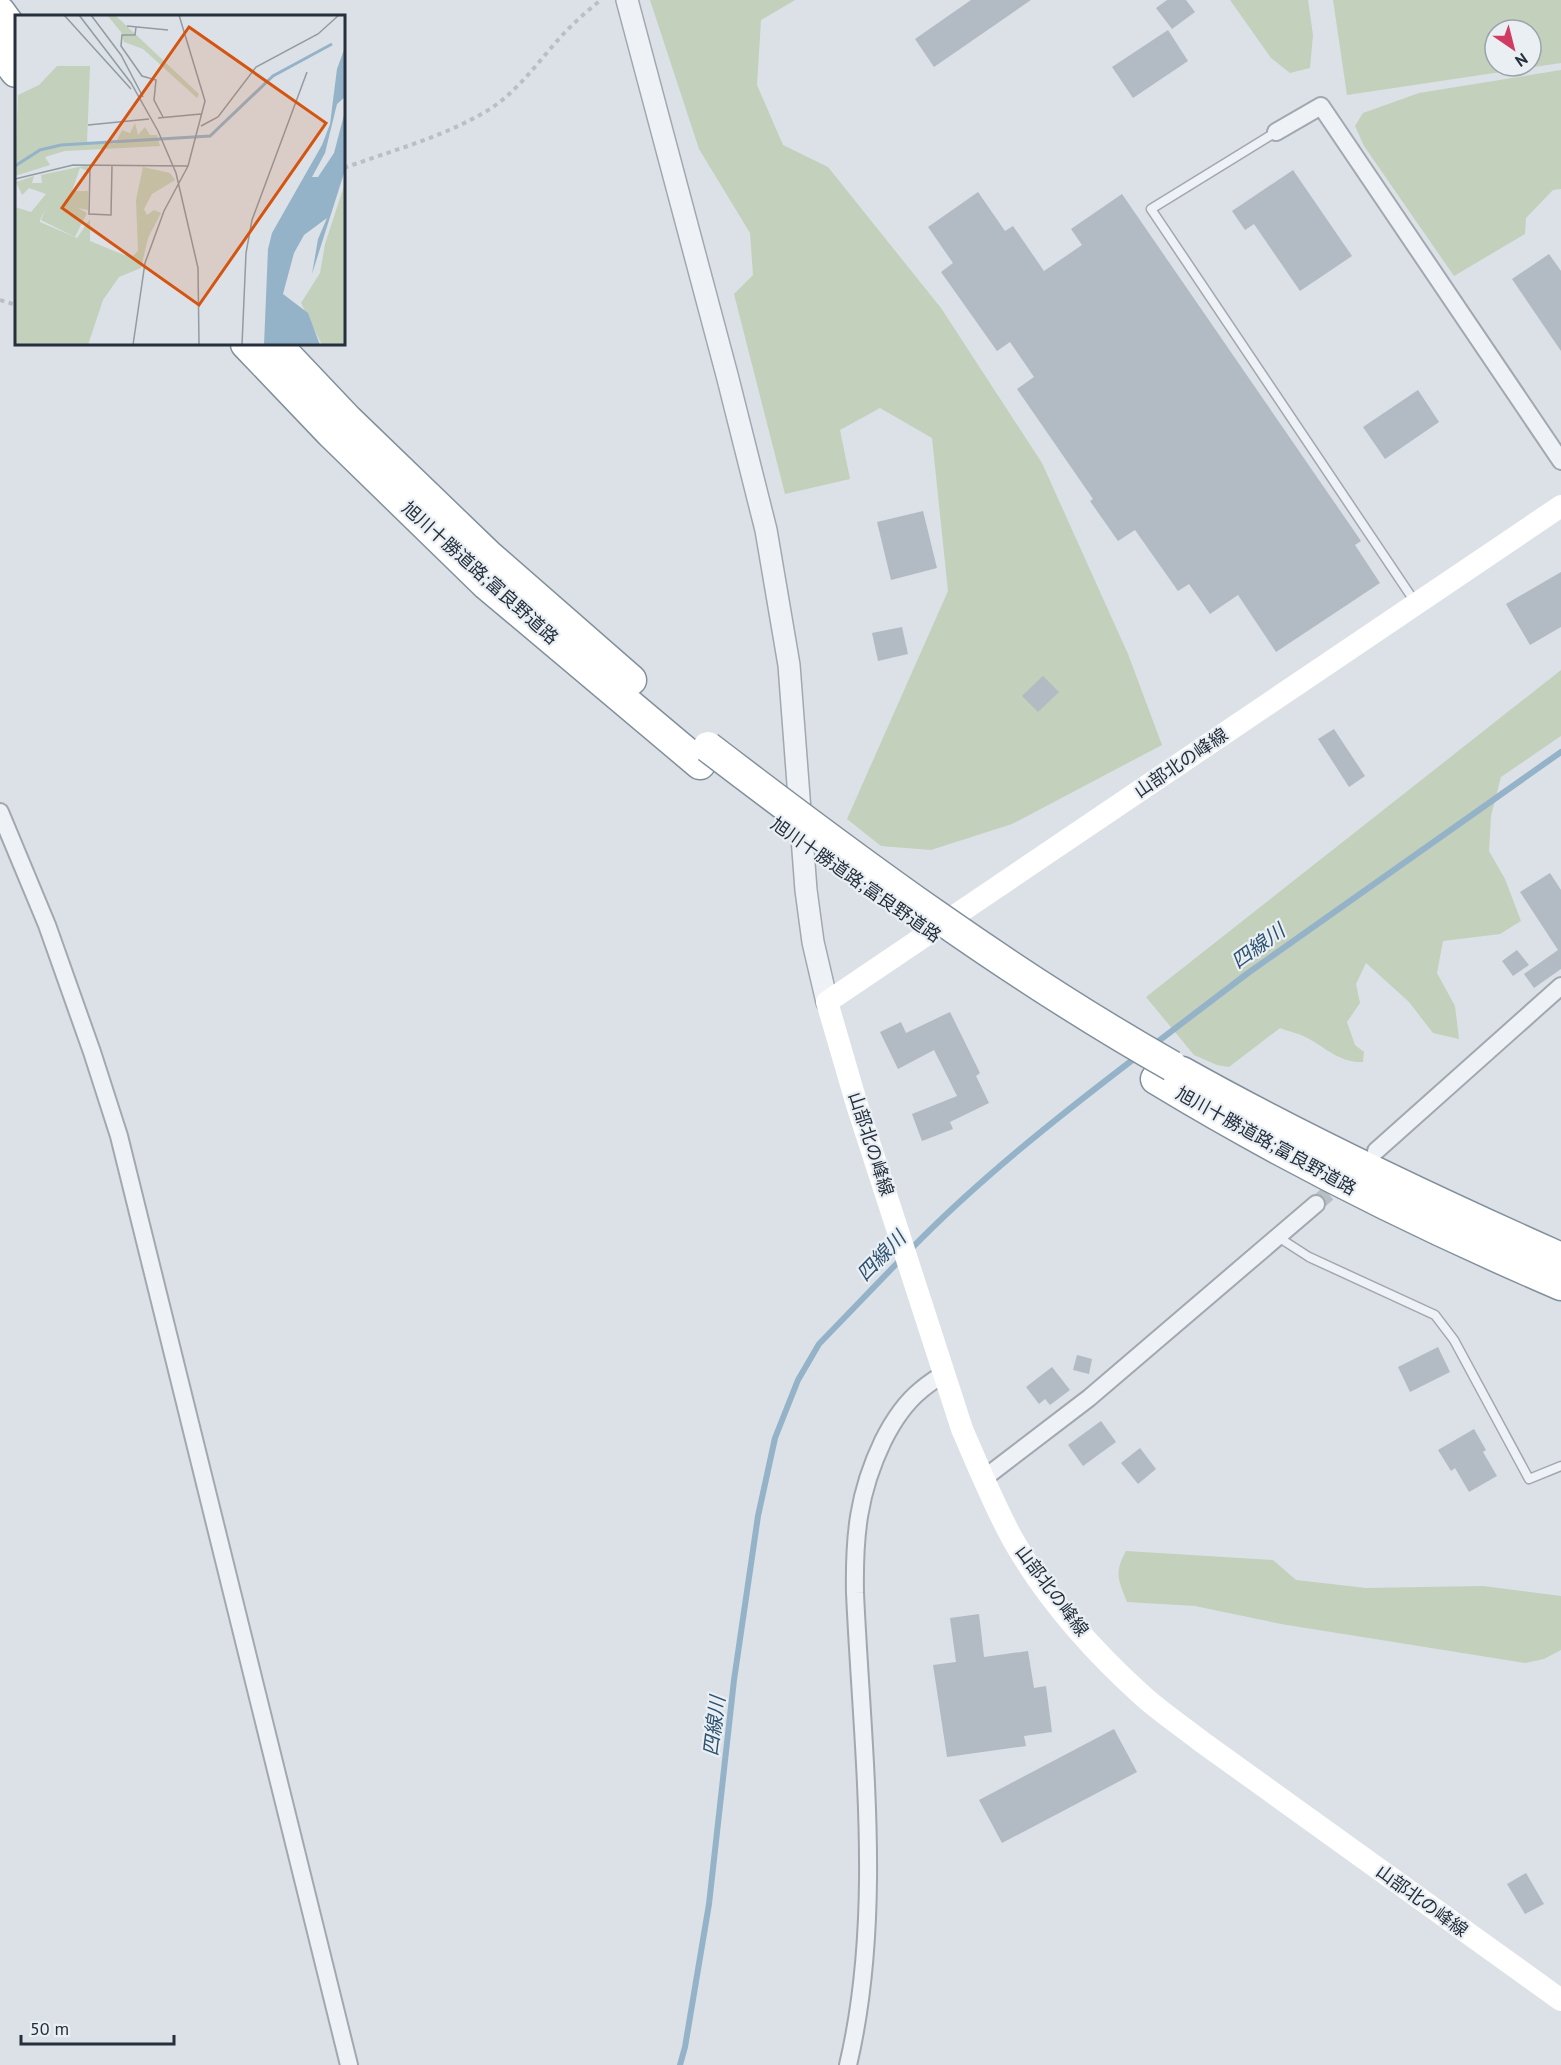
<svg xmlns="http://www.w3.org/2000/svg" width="1561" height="2065" font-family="'PT Sans','Noto Sans JP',sans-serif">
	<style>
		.green { fill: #c3d0bc; fill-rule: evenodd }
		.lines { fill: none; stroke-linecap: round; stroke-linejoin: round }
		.stream { stroke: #95b3c8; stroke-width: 6 }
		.building { fill: #b2bac3 }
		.minor-tunnel { stroke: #b7bec4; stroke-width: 16; stroke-dasharray: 16 8; stroke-linecap: butt }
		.service-casing { stroke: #a1a8b0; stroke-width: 11 }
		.minor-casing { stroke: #a1a8b0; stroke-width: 20 }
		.tertiary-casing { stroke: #a1a8b0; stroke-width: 24 }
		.motorway-casing { stroke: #82909d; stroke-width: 33 }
		.path { stroke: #babfc5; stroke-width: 4; stroke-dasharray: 4.5 4.5; stroke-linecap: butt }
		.service { stroke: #eef1f5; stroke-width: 8 }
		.minor { stroke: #eef1f5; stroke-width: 16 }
		.tertiary { stroke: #eef1f5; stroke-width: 21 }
		.secondary { stroke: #fff; stroke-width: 22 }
		.motorway { stroke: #fff; stroke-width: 30 }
		.motorway-bridge-casing { stroke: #82909d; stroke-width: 33; stroke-linecap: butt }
		.motorway-bridge { stroke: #fff; stroke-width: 30 }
		.labels { text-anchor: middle; stroke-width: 4.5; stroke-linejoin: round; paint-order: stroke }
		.street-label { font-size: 18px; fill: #25303c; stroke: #eaeff4 }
		.water-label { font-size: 20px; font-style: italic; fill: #2e5371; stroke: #eaeff4 }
		.inset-river { fill: none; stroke: #95b3c8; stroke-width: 3 }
		.inset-road { fill: none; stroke: #929aa2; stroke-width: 1.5 }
		.view { fill: #d45511; fill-opacity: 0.15; stroke: #d45511; stroke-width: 3 }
		.inset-edge { fill: none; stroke: #25303c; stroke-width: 3 }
	</style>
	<rect width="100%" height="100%" fill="#dbe1e6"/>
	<g class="green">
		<path d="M650 0H795L761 20 757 85 783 145 828 167 941 308 1042 463 1128 654 1162 745 1012 824 931 850 881 846 847 819 948 591 932 438 880 408 840 430 850 479 785 494 734 294 753 275 750 233 699 149Z"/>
		<path d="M1230 0H1308L1313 35 1310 68 1290 73 1271 58Z"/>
		<path d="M1333 0H1561V63L1347 95ZM1495 30H1531V66H1495Z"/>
		<path d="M1561 70V189L1553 190 1526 218 1525 234 1454 276 1364 146 1355 126 1363 113 1419 93Z"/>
		<path d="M1561 670V736L1501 777 1491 816 1489 851 1505 879 1521 921 1500 934 1443 941 1437 973 1455 1006 1459 1039 1433 1033 1409 1002 1366 963 1356 984 1360 1003 1347 1022 1355 1045 1364 1052 1363 1062C1342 1063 1328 1050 1311 1040 1302 1034 1290 1032 1280 1028L1229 1067 1217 1065 1194 1055 1146 997Z"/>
		<path d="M1126 1551 1273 1560 1296 1580 1366 1588 1483 1586 1561 1596V1650L1544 1659 1525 1663 1281 1624 1195 1606 1127 1602C1118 1579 1114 1573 1126 1551Z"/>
	</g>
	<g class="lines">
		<g class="stream">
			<path d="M1152 1046 1248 973 1561 752"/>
			<path d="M909 1251C979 1179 1059 1116 1139 1055"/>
			<path d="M680 2065 685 2047 709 1904 734 1680 758 1516 775 1438 798 1380 819 1344 902 1258"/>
		</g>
	</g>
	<g class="building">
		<path d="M971 0H1031L934 67 915 39Z"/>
		<path d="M1167 0H1186L1195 12 1172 29 1156 8Z"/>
		<path d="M1168 30 1188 61 1133 98 1112 67Z"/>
		<path d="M1293 170 1352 256 1300 291 1254 224 1245 230 1232 211Z"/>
		<path d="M978 192 1005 231 1013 226 1044 271 1082 245 1071 229 1122 194 1361 541 1355 545 1380 583 1276 652 1238 595 1210 614 1189 584 1178 591 1135 530 1118 541 1090 501 1093 499 1017 389 1034 377 1010 342 997 351 941 272 953 263 928 227Z"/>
		<path d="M1549 254 1561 271V351L1512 279Z"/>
		<path d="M1418 390 1439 422 1385 459 1363 427Z"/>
		<path d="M923 511 937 568 891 580 877 522Z"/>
		<path d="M1561 572V627L1530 645 1506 604Z"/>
		<path d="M902 627 908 654 878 661 872 633Z"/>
		<path d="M1043 676 1059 692 1038 712 1022 696Z"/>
		<path d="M1334 729 1365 776 1349 787 1318 739Z"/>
		<path d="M1550 873 1561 890V969L1534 988 1524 974 1558 950 1520 892Z"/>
		<path d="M1517 950 1529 965 1513 976 1502 961Z"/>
		<path d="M950 1012 980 1073 976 1076 989 1103 950 1122 953 1129 922 1141 912 1114 957 1096 934 1050 898 1069 880 1032 901 1022 906 1033Z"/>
		<path d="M1438 1347 1450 1372 1410 1392 1398 1367Z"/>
		<path d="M1077 1355 1092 1359 1089 1374 1073 1370Z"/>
		<path d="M1052 1367 1070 1390 1050 1405 1045 1399 1039 1404 1026 1387Z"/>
		<path d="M1101 1421 1116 1442 1083 1466 1068 1445Z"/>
		<path d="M1474 1429 1486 1450 1483 1452 1497 1476 1469 1492 1455 1468 1451 1471 1438 1450Z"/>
		<path d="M1140 1448 1156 1469 1138 1484 1121 1463Z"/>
		<path d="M979 1614 984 1657 1028 1651 1034 1688 1046 1686 1052 1732 1024 1736 1026 1746 947 1757 933 1665 956 1662 950 1618Z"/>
		<path d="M1114 1729 1137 1772 1002 1843 979 1800Z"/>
		<path d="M1526 1873 1544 1904 1525 1914 1507 1884Z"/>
	</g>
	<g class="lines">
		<path class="minor-tunnel" d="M1316 1204 1346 1178"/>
		<g class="service-casing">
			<g id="service">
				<path d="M1276 132 1151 209 1415 602"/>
				<path d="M1278 1237 1309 1257 1435 1315 1454 1340 1529 1479 1561 1466"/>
			</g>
		</g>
		<g class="minor-casing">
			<g id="minor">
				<path d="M1276 132 1321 106 1561 461"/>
				<path d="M0 812 47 925 92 1052 119 1136 349 2065"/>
				<path d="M1376 1151 1561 986"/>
				<path d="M983 1479 1089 1398 1316 1204"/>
				<path d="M848 2065C884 1913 862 1748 855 1593 854 1536 858 1493 883 1441 892 1423 905 1403 921 1390 928 1384 936 1379 943 1374"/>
			</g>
		</g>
		<g class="tertiary-casing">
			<path id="tertiary" d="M627 0 727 375 766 530 789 665 806 890 813 942 827 1002"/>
		</g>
		<g class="motorway-casing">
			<g id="motorway">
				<path d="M0 12 16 34"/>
				<path d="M0 51 16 72"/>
				<path d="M246 344 331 433 486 584 700 764"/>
				<path d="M276 344 348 420 488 555 631 680"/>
				<path d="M1182 1072C1305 1141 1433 1201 1561 1258"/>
				<path d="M1156 1079C1286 1158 1421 1225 1561 1285"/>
			</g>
		</g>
		<g class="path">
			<path d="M344 168C393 150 448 136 493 107 516 91 533 69 551 48 566 30 583 14 601 0"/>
			<path d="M0 300 16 305"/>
		</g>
		<use href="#service" class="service"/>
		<use href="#minor" class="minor"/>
		<use href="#tertiary" class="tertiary"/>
		<path class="secondary" d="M1561 506 827 1002 857 1105 962 1429C978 1466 993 1503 1012 1538 1045 1597 1094 1652 1144 1697 1162 1713 1183 1727 1202 1742L1561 2000"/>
		<use href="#motorway" class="motorway"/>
		<g class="motorway-bridge-casing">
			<path id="motorway-bridge" d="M708 747C857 861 1008 973 1172 1066"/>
		</g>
		<use href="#motorway-bridge" class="motorway-bridge"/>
	</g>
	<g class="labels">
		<g class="street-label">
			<text transform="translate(480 573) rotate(42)" y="6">旭川十勝道路;富良野道路</text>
			<text transform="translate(1181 763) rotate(-34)" y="6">山部北の峰線</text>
			<text transform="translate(856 880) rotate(35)" y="6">旭川十勝道路;富良野道路</text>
			<text transform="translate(1266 1141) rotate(29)" y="6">旭川十勝道路;富良野道路</text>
			<text transform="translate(871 1144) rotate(72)" y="6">山部北の峰線</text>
			<text transform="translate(1052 1591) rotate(53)" y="6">山部北の峰線</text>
			<text transform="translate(1422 1901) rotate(36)" y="6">山部北の峰線</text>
		</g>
		<g class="water-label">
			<text transform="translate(1258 946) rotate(-36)" y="7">四線川</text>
			<text transform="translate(881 1256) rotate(-46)" y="7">四線川</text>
			<text transform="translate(714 1726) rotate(-83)" y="7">四線川</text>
		</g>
	</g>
	<g transform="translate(15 15)">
		<rect width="330" height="330" fill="#dbe1e6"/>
		<path d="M92 0H100L184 79 182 83 128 34 109 27 106 17ZM42 51H75L72 128 100 129 107 115 115 118 120 108 123 120 130 112 135 120H142L145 131 50 136 30 142 35 150 0 161 3 80 24 70ZM73 150V156L65 153 57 176H73V195L63 193 72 198 60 222 26 205 31 193 25 205V207L62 223 75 204V226L109 240 118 241 123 236 121 185 128 152 155 158 160 165 137 179 129 194 132 200 139 195 146 198 133 223 126 253 104 262 88 285 73 330H0V192L16 197 31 179 14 173 7 180 1 167 19 161 17 168H27L26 160ZM330 168V330H307L286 288 305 258 310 229Z" fill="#c3d0bc"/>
		<path d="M330 32V82L322 89 310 138 297 162H303L319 138 330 96V155L297 259 303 224 312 203 289 220 279 238 268 279 293 298 305 330H249L253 234 257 218 307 130 315 109 322 54Z" fill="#95b3c8"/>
		<path class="inset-river" d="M0 151 25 135 46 130 195 121 258 61 317 29"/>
		<path class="inset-road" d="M49 0 116 74M64 0 116 68 143 116 161 158 183 253 184 330M76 0 106 40 128 82M112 11 153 15M121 12 120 20H107L106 31 127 61 141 65 139 85 148 102M143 103 186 99M73 110 134 104M186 111 203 102 241 52 303 19 324 0M75 151 74 199 96 200 97 151M0 164 58 150 173 151 190 86 164 0M118 330 130 248 149 196 173 151M227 330 231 238 237 205 292 57"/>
		<path class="view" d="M174 12 311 108 184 290 47 193Z"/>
		<rect width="330" height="330" class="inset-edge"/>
	</g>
	<g transform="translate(1513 48) rotate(145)"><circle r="28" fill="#eaeff4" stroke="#9ba3aa" stroke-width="1.5"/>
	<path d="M0-4.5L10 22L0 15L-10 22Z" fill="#d13b62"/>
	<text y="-9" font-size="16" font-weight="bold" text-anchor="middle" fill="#25303c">N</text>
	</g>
	<path d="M21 2035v9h153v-9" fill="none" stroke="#25303c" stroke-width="3"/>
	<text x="30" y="2035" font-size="18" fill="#25303c" stroke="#eaeff4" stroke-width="4.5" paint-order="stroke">50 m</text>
</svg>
